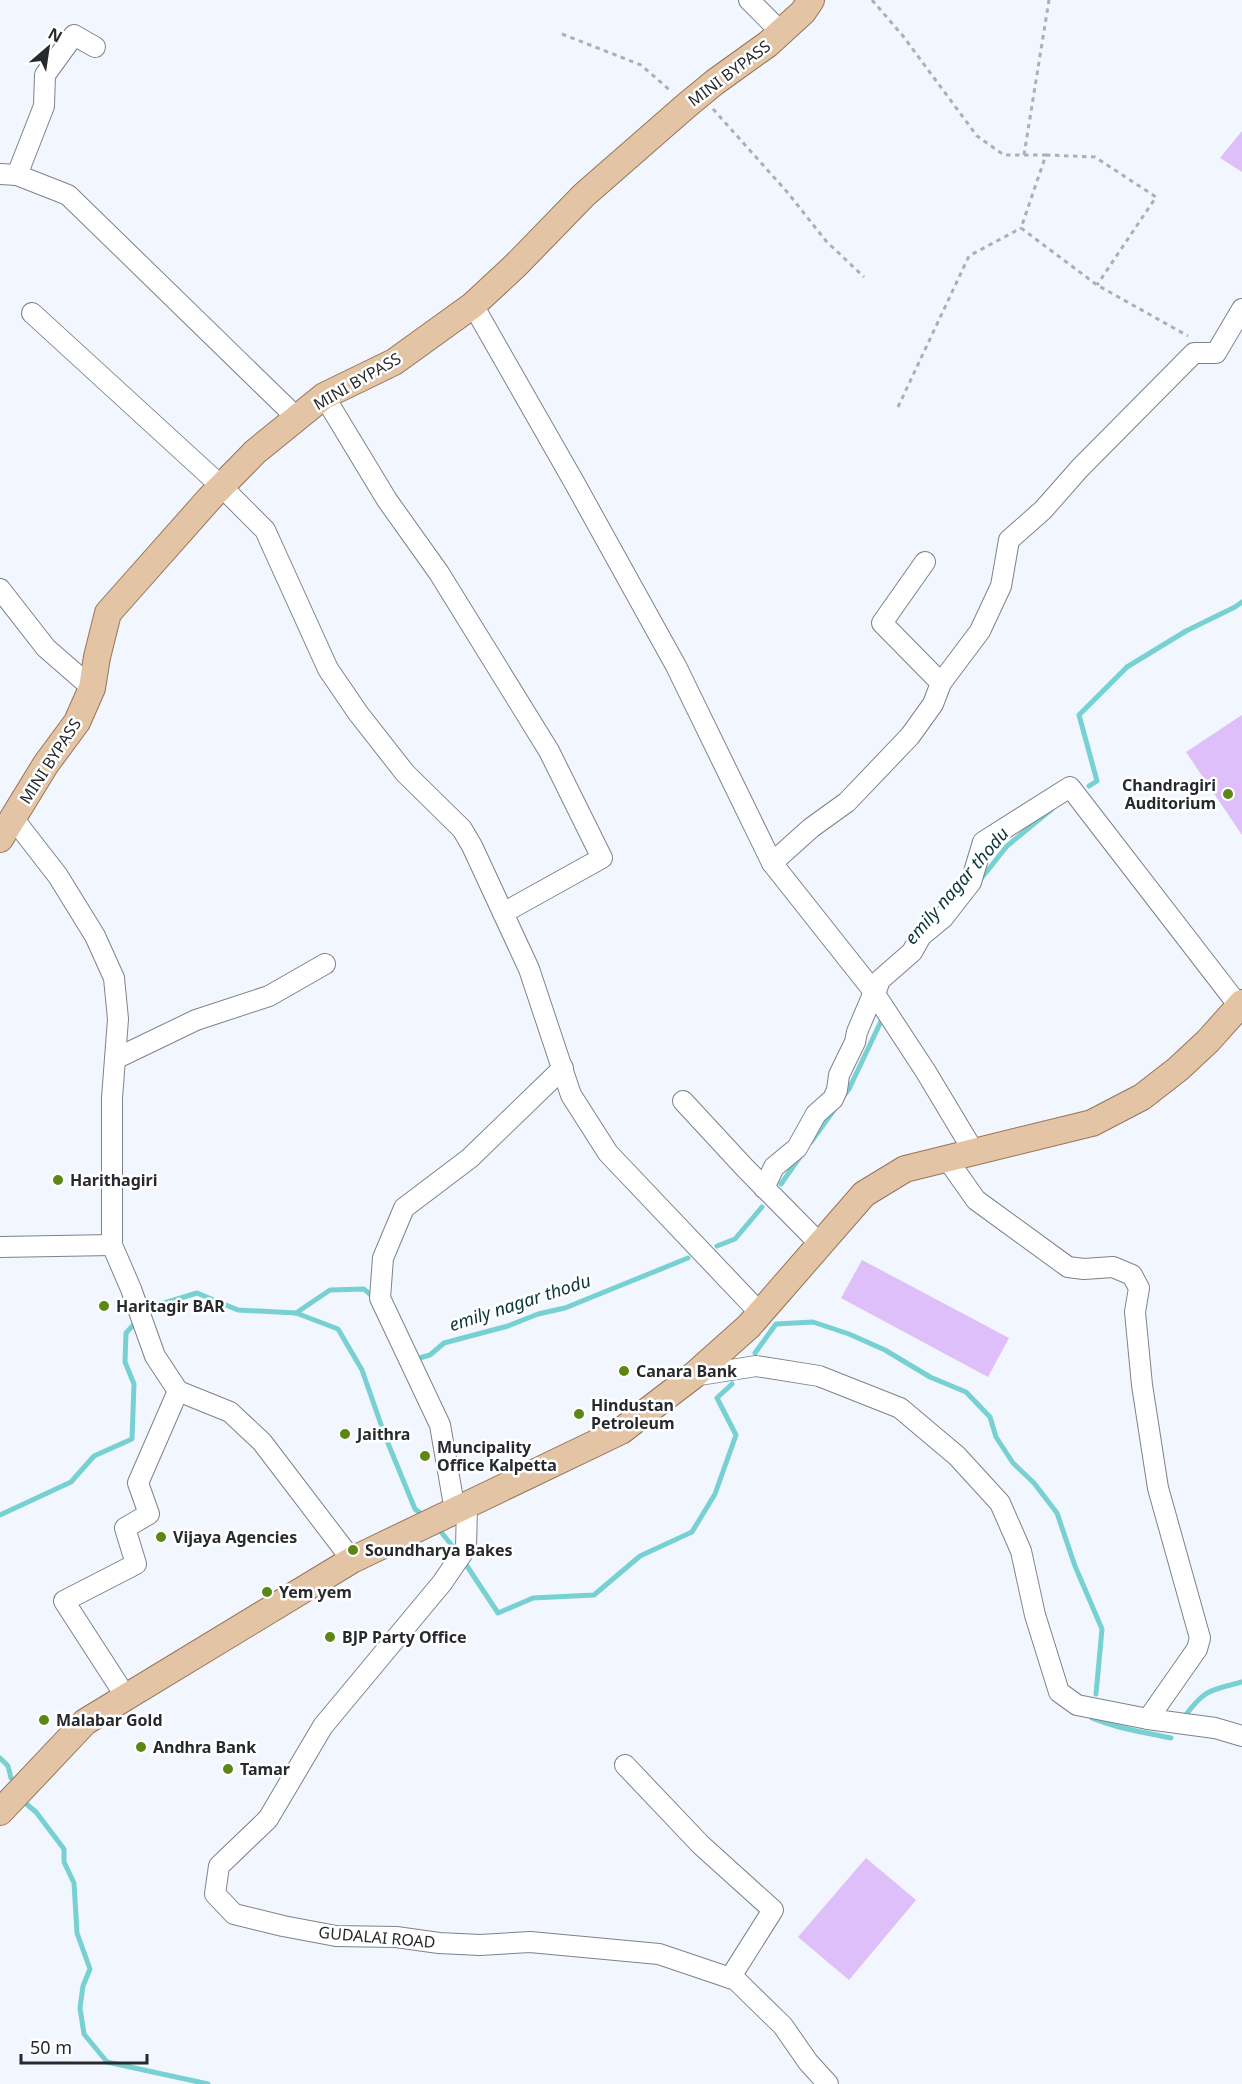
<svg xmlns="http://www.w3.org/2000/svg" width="1242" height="2084" font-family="'Noto Sans',sans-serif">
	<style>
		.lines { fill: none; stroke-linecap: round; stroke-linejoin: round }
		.stream { stroke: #77d1d3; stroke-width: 5 }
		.building { fill: #debff9 }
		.minor-casing { stroke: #7e828b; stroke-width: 22 }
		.major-casing { stroke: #967555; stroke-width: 28 }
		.path { stroke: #acafb5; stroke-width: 3; stroke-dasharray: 4.5 4.5; stroke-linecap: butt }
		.minor { stroke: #fff; stroke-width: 20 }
		.major { stroke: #e3c5a6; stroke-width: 26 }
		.poi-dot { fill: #5c8714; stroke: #fff; stroke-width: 2 }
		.labels { text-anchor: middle; stroke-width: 5; stroke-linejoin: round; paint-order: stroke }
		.street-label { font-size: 16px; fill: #27292c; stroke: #fff }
		.poi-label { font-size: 16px; font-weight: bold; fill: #27292c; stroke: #fff; text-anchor: start }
		.water-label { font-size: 18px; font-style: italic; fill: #0b3738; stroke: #fff }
	</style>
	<rect width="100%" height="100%" fill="#f2f6fe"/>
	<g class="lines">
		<g class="stream">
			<path d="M1089 786 1097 781 1079 715 1127 667 1186 631 1235 607 1242 602"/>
			<path d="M980 880 1007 846 1052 809"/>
			<path d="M842 1098 849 1089 884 1015"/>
			<path d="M811 1142 834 1110"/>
			<path d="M781 1184 802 1154"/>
			<path d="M717 1246 735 1239 762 1207"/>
			<path d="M145 1313 151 1307 197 1293 238 1310 296 1313 338 1329 362 1370 385 1436 415 1509 425 1517"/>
			<path d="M296 1313 330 1290 364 1289 374 1298"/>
			<path d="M755 1353 776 1324 813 1322 849 1334 885 1350 930 1377 966 1392 990 1417 996 1437 1013 1463 1034 1483 1057 1513 1075 1566 1102 1629 1096 1694"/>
			<path d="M414 1356 416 1359 430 1355 444 1343 508 1326 538 1314 565 1308 688 1258"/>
			<path d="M0 1515 71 1482 94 1456 132 1439 134 1384 125 1362 126 1333 138 1320"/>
			<path d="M437 1527 458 1553"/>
			<path d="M463 1560 498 1613 533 1598 594 1595 640 1556 692 1532 715 1494 736 1435 717 1398 732 1384"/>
			<path d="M1185 1716C1205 1689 1211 1690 1242 1682"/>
			<path d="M1092 1718C1118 1729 1144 1732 1171 1738"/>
			<path d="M0 1758 8 1766 11 1778"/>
			<path d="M24 1802 36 1812 64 1849V1862L74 1883 77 1933 90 1969 83 1986 80 2008 84 2034 107 2062 208 2084"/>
		</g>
	</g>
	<g class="building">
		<path d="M1242 131V172L1220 158Z"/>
		<path d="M1242 715V835L1186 752Z"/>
		<path d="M862 1260 1009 1338 988 1377 841 1298Z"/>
		<path d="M866 1858 916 1900 849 1980 798 1937Z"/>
	</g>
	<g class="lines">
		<g class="minor-casing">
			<g id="minor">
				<path d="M749 0 781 32"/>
				<path d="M0 174 17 175 68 195 297 418"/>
				<path d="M17 175 44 106 45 75 74 35 95 47"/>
				<path d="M473 305 574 482 676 666 772 863 871 988 926 1072 974 1152"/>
				<path d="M32 313 221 486 265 530 328 669 358 713 405 773 462 829 472 846 529 969 571 1095 608 1153 760 1313"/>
				<path d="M324 396 387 500 439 573 549 751 602 858 503 913"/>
				<path d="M0 589 46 648 92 688"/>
				<path d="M941 683 980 631 1001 586 1009 540 1043 510 1080 468 1194 353H1216L1242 309"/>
				<path d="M13 818 58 876 95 936 114 978 118 1019 112 1098V1245L131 1289 155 1356 178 1391 230 1412 262 1442 352 1560"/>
				<path d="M772 863 811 828 847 802 910 736 933 704 941 683 882 623 925 562"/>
				<path d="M875 994 880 980 912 952 921 936 943 918 971 882 983 842 1070 787 1239 1006"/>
				<path d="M115 1059 196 1020 269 996 325 964"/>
				<path d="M683 1101 745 1168 820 1244"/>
				<path d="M947 1159 976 1200 1068 1267 1084 1269 1113 1267 1132 1275 1139 1288 1135 1312 1142 1385 1158 1488 1200 1638 1197 1649 1148 1719"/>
				<path d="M764 1188 774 1167 797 1148 816 1114 833 1099 837 1090 839 1075 855 1042 857 1032 874 992"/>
				<path d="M0 1247 112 1245"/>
				<path d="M693 1376 756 1366 819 1376 900 1408 957 1456 1000 1503 1021 1551 1035 1615 1059 1692 1077 1705 1148 1719 1215 1728 1242 1736"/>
				<path d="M467 1505 466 1548 442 1583 323 1726 268 1819 219 1866 215 1894 234 1914 283 1926 336 1936 396 1937 439 1943 480 1945 530 1942 659 1954 736 1980 783 2026 808 2062 828 2084"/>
				<path d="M455 1511 440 1425 380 1298 383 1258 404 1208 470 1158 563 1068"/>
				<path d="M126 1697 64 1601 136 1564 125 1528 149 1514 138 1483 178 1391"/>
				<path d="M625 1765 701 1845 773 1910 730 1978"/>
			</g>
		</g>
		<g class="major-casing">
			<g id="major">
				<path d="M0 839 46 764 77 722 92 688 97 657 108 613 210 498 255 452 324 396 394 362 473 305 516 265 584 195 687 105 715 82 768 44 803 12 811 0"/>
				<path d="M0 1812 85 1722 352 1560 621 1431 693 1376 749 1326 864 1194 905 1169 1092 1123 1142 1097 1178 1069 1208 1041 1242 1003"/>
			</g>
		</g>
		<g class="path">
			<path d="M872 0 903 36 977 136 1004 155H1046L1021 228 1097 285 1188 336"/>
			<path d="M562 34 641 65 672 92"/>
			<path d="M713 109 788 193 826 241 864 277"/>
			<path d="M1024 155 1049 0"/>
			<path d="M1046 155 1095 157 1156 197 1097 285"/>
			<path d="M898 407 969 256 1021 228"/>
		</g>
		<use href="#minor" class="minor"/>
		<use href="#major" class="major"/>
	</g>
	<g class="poi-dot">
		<circle cx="1228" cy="794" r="6"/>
		<circle cx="58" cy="1180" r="6"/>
		<circle cx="104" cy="1306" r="6"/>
		<circle cx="624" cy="1371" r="6"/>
		<circle cx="579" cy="1414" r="6"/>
		<circle cx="345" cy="1434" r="6"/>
		<circle cx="425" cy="1456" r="6"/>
		<circle cx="161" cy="1537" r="6"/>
		<circle cx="353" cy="1550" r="6"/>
		<circle cx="267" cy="1592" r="6"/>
		<circle cx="330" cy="1637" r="6"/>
		<circle cx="44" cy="1720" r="6"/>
		<circle cx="141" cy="1747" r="6"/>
		<circle cx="228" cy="1769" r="6"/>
	</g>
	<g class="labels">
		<g class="street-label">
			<text transform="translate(729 73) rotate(-37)" y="6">MINI BYPASS</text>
			<text transform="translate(357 381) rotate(-30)" y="6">MINI BYPASS</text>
			<text transform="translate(50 761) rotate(-57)" y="6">MINI BYPASS</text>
			<text transform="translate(377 1937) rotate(5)" y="6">GUDALAI ROAD</text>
		</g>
		<g class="poi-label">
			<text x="1216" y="791" text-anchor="end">Chandragiri<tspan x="1216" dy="18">Auditorium</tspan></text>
			<text x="70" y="1186">Harithagiri</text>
			<text x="116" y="1312">Haritagir BAR</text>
			<text x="636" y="1377">Canara Bank</text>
			<text x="591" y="1411">Hindustan<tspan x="591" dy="18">Petroleum</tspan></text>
			<text x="357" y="1440">Jaithra</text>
			<text x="437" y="1453">Muncipality<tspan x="437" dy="18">Office Kalpetta</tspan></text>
			<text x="173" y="1543">Vijaya Agencies</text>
			<text x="365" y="1556">Soundharya Bakes</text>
			<text x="279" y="1598">Yem yem</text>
			<text x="342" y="1643">BJP Party Office</text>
			<text x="56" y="1726">Malabar Gold</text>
			<text x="153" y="1753">Andhra Bank</text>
			<text x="240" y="1775">Tamar</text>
		</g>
		<g class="water-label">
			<text transform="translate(957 886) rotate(-49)" y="6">emily nagar thodu</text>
			<text transform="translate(520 1303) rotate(-18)" y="6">emily nagar thodu</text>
		</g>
	</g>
	<g transform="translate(48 48) rotate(29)" stroke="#ffffff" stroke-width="4.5" paint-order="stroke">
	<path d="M0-4.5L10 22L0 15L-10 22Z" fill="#27292c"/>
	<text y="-9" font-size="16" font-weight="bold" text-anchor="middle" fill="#27292c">N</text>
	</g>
	<path d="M21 2054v9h126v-9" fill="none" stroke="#27292c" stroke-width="3"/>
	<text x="30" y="2054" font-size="18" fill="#27292c" stroke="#ffffff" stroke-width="4.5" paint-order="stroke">50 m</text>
</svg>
